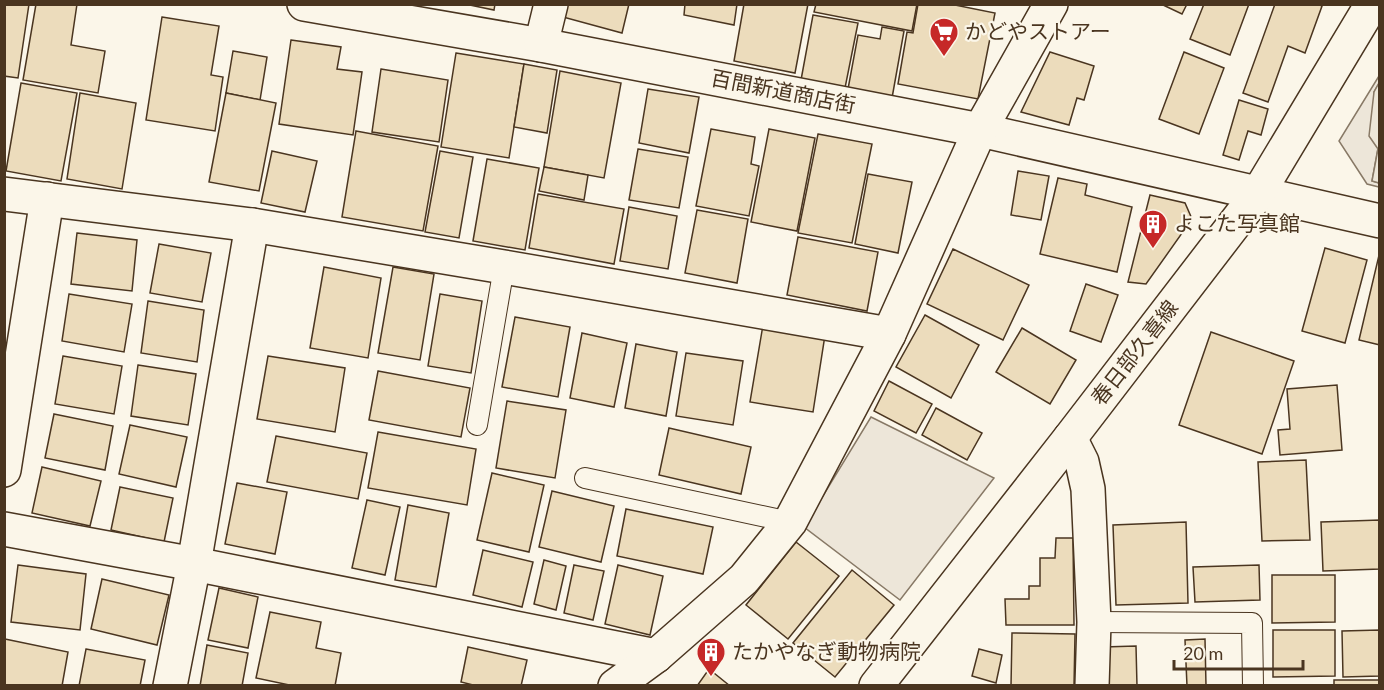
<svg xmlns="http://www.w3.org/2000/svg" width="1384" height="690" font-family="Lato,'Noto Sans JP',sans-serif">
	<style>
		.green { fill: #ede6d9; stroke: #887966; stroke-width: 1.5 }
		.parking { fill: #ede7d9; stroke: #887966; stroke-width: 1.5 }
		.building { fill: #ecdcbc; stroke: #4a3520; stroke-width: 1.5 }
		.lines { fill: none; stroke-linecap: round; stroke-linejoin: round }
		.service-casing { stroke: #4a3520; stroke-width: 22 }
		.minor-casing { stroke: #4a3520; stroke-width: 36 }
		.primary-casing { stroke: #4a3520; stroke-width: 36 }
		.service { stroke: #fbf6e9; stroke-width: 20 }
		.minor { stroke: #fbf6e9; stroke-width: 33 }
		.primary { stroke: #fbf6e9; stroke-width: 33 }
		.labels { text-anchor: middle; stroke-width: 4.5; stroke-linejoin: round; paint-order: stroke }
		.poi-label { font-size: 21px; fill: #4a3520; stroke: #fbf6e9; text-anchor: start }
		.street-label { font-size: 21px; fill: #4a3520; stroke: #fbf6e9 }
	</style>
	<rect width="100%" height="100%" fill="#fbf6e9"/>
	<g class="green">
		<path d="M1379 76V83L1374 92 1378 148 1372 181 1379 183V187L1367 184 1339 141Z"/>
		<path d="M871 417 994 478 900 600 804 527Z"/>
	</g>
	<path class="parking" d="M1379 83 1380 183H1379L1372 181 1378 149 1369 136 1374 92Z"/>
	<g class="building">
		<path d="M4 4H29L18 78 4 76Z"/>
		<path d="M36 4H77L71 45 105 51 98 93 23 80Z"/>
		<path d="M465 4H495L494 10Z"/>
		<path d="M567 4H629L622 33 563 17Z"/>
		<path d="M685 4H737L734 25 684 15Z"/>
		<path d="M744 4H808L795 73 734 61Z"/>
		<path d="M816 4H917L912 31 814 12Z"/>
		<path d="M918 4H950L995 13 978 99 898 84 907 32 913 33Z"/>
		<path d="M1161 4H1187L1182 14Z"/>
		<path d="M1204 4H1249L1230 55 1190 39Z"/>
		<path d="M1275 4H1318L1322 6 1305 53 1288 46 1268 102 1243 93Z"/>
		<path d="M813 15 858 23 845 88 801 80Z"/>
		<path d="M162 17 219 26 211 75 223 77 215 131 146 120Z"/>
		<path d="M882 27 904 31 892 98 848 89 858 35 880 39Z"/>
		<path d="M291 40 341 47 337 69 362 72 353 135 279 124Z"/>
		<path d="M233 51 267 57 260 100 226 93Z"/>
		<path d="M1050 52 1094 66 1084 100 1077 98 1069 125 1021 112Z"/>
		<path d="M1184 52 1224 68 1199 134 1159 119Z"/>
		<path d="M456 53 524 64 509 158 441 147Z"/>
		<path d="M524 64 557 70 547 133 514 127Z"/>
		<path d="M381 69 448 80 439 142 372 132Z"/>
		<path d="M560 71 621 83 604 178 544 167Z"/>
		<path d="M21 83 77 93 61 181 6 171Z"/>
		<path d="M648 89 699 97 689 153 639 143Z"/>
		<path d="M80 93 136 103 122 189 67 179Z"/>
		<path d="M226 93 276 103 259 191 209 182Z"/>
		<path d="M1239 100 1268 109 1261 135 1248 131 1239 160 1223 155Z"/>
		<path d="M711 129 755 137 751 164 759 166 749 216 696 206Z"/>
		<path d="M769 129 815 138 797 231 751 222Z"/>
		<path d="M356 131 438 146 423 231 342 217Z"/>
		<path d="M818 134 872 144 852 243 798 233Z"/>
		<path d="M638 149 688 157 679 208 629 200Z"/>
		<path d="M272 151 317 161 305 212 261 203Z"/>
		<path d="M440 151 473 157 459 238 425 232Z"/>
		<path d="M487 159 539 168 525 250 473 241Z"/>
		<path d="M544 167 588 175 584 200 539 191Z"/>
		<path d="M1018 171 1049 176 1041 220 1011 215Z"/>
		<path d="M868 174 912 182 898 253 855 244Z"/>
		<path d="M1058 178 1087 184 1085 195 1132 207 1117 272 1040 254Z"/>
		<path d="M538 194 624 209 614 264 529 248Z"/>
		<path d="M1150 195 1185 203 1192 219 1146 284 1128 282Z"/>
		<path d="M629 207 677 216 668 269 620 261Z"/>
		<path d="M697 210 748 219 737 283 685 273Z"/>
		<path d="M77 233 137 240 132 291 71 284Z"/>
		<path d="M798 237 878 252 867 311 787 295Z"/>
		<path d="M159 244 211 253 202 302 150 293Z"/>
		<path d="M1325 248 1367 260 1345 343 1302 331Z"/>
		<path d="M953 249 1029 285 1003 340 927 304Z"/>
		<path d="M1380 251V345L1359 340Z"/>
		<path d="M324 267 381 278 368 358 310 348Z"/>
		<path d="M393 267 434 274 420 360 378 353Z"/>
		<path d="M1086 284 1118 295 1101 342 1070 331Z"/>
		<path d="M69 294 132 304 124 352 62 341Z"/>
		<path d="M440 294 482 301 471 373 428 366Z"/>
		<path d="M148 301 204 310 197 362 141 353Z"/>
		<path d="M925 315 979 345 951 398 896 367Z"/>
		<path d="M515 317 570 327 558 397 502 387Z"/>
		<path d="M763 325 825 335 813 412 750 402Z"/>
		<path d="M1022 328 1076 360 1050 404 996 372Z"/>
		<path d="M1211 332 1294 361 1262 454 1179 425Z"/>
		<path d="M582 333 627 343 614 407 570 398Z"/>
		<path d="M636 344 677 352 666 416 625 408Z"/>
		<path d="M686 353 743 361 733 425 676 416Z"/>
		<path d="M63 356 122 366 114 414 55 404Z"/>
		<path d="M268 356 345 368 335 432 257 419Z"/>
		<path d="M138 365 196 374 188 425 131 416Z"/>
		<path d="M378 371 470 388 461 437 369 420Z"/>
		<path d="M889 381 932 404 916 433 874 411Z"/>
		<path d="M1337 385 1342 450 1280 455 1278 430 1290 429 1287 389Z"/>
		<path d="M507 401 566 410 555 478 496 468Z"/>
		<path d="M936 408 982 433 967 460 922 435Z"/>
		<path d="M54 414 113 426 105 470 45 458Z"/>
		<path d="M130 425 187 437 176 487 119 474Z"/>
		<path d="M669 428 751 447 741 494 659 475Z"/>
		<path d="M378 432 476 449 467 505 368 488Z"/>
		<path d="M276 436 367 453 358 499 267 482Z"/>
		<path d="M1306 460 1310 540 1262 541 1258 462Z"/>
		<path d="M42 467 101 481 90 526 32 513Z"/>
		<path d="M492 473 544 485 529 552 477 540Z"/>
		<path d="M237 483 287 492 275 554 225 544Z"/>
		<path d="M120 487 173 498 164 542 111 530Z"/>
		<path d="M552 491 614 506 601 562 539 547Z"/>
		<path d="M367 500 400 507 385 575 352 568Z"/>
		<path d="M408 505 449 513 436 587 395 580Z"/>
		<path d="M626 509 713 527 703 574 617 556Z"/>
		<path d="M1380 520V569L1323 571 1321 522Z"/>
		<path d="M1186 522 1188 603 1116 605 1113 525Z"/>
		<path d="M1056 538H1073L1074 625H1006L1005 599H1029V586H1040V558H1055Z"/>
		<path d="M796 542 839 576 788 639 746 605Z"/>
		<path d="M483 550 533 562 522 607 473 595Z"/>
		<path d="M544 560 566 566 556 610 534 604Z"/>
		<path d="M18 565 86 574 80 630 11 622Z"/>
		<path d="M574 565 604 571 593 620 564 613Z"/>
		<path d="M618 565 663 576 650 635 605 624Z"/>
		<path d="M1259 565 1260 600 1195 602 1193 567Z"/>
		<path d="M852 570 894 605 835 677 793 643Z"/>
		<path d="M1272 575H1335V622L1272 623Z"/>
		<path d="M102 579 169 595 157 645 91 629Z"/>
		<path d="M219 588 258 597 248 648 208 640Z"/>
		<path d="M270 612 321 622 316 648 341 653 335 686H294L256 678Z"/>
		<path d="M1273 630H1335V676L1273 677Z"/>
		<path d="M1380 630V676L1343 677 1342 631Z"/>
		<path d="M1012 633 1075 634 1074 686H1011Z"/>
		<path d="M5 639 68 652 62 686H4Z"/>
		<path d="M1205 639 1206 686H1187L1185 640Z"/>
		<path d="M207 645 248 653 242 686H200Z"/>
		<path d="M1136 646 1137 686H1104L1103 647Z"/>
		<path d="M468 647 527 660 521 686H477L461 682Z"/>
		<path d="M86 649 145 660 140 686H79Z"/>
		<path d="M979 649 1002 655 996 683 972 676Z"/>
		<path d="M709 669 730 686H697Z"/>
		<rect x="1334" y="680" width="46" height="6"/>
	</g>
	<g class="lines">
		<g class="service-casing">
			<g id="service">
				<path d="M477 425 504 267"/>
				<path d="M585 478 790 522"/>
				<path d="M1094 622 1252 623 1253 686"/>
			</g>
		</g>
		<g class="minor-casing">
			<g id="minor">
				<path d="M304 4 541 45 980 130 1380 221"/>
				<path d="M541 45 551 4"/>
				<path d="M4 194 252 225 504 267 889 334"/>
				<path d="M1070 438 1082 462 1088 489 1094 622 1092 686"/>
				<path d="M4 470 47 199"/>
				<path d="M4 529 194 564 656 656"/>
				<path d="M170 686 194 564 252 225"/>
				<path d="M615 686 656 656 744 579 790 522 889 334 980 130 1051 4"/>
			</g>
		</g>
		<g class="primary-casing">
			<path id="primary" d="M876 686 1070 438 1259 192 1372 4"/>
		</g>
		<use href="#service" class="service"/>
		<use href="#minor" class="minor"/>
		<use href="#primary" class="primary"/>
	</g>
	<defs>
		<g id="supermarket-pin" transform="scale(1.5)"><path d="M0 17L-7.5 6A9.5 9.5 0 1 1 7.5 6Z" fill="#c62828" stroke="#fbf6e9"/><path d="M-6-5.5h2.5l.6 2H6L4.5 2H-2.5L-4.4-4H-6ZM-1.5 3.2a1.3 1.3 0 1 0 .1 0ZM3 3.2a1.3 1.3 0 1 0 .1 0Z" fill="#fff"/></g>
		<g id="building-pin" transform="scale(1.5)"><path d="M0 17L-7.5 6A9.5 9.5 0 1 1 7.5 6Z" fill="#c62828" stroke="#fbf6e9"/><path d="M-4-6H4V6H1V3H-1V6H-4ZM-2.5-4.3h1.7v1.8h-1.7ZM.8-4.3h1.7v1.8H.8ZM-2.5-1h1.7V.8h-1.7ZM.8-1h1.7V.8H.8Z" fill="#fff"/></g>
	</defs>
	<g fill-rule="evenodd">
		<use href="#supermarket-pin" x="944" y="32"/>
		<use href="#building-pin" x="1153" y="224"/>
		<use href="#building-pin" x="711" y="652"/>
	</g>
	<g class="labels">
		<g class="poi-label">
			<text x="965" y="39">かどやストアー</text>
			<text x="1174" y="231">よこた写真館</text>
			<text x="732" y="659">たかやなぎ動物病院</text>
		</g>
		<g class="street-label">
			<text transform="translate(783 92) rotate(11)" y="7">百間新道商店街</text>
			<text transform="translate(1135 353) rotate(-52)" y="7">春日部久喜線</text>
		</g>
	</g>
	<rect width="1384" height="690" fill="none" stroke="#4a3520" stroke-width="12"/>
	<path d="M1174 660v9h129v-9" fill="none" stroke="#4a3520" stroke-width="3"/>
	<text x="1183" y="660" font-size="18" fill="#4a3520" stroke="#fbf6e9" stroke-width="4.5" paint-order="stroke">20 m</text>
</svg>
